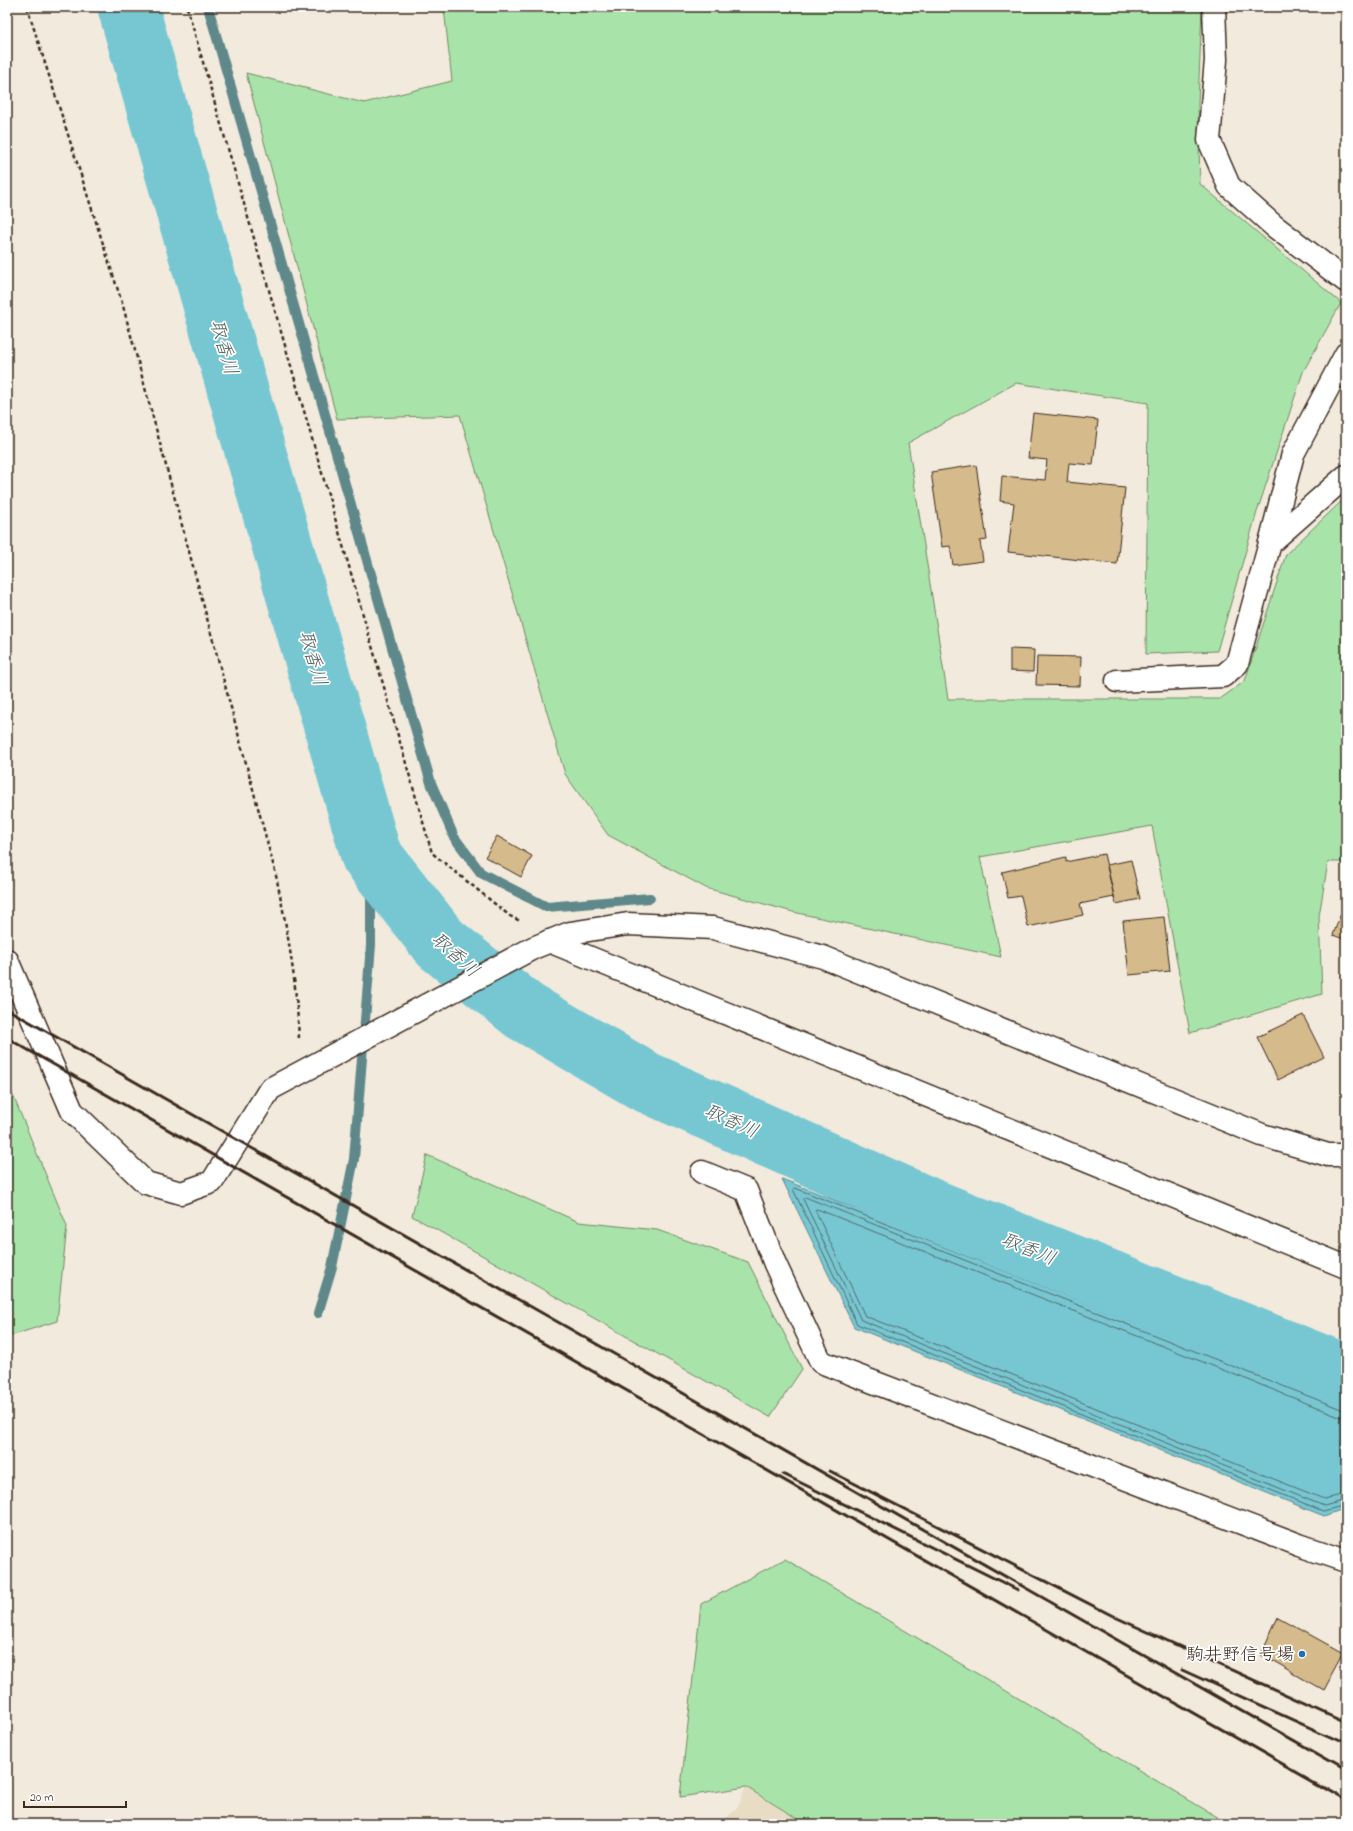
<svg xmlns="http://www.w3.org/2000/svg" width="1353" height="1831" font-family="'Indie Flower','Klee One',sans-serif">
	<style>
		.built { fill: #e9dcc4 }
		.green { fill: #a8e4aa; stroke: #728764 }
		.water { fill: #77c7d3; stroke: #5f888b }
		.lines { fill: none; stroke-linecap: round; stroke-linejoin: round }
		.shore { stroke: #536966; stroke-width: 1 }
		.stream { stroke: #5f888b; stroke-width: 10 }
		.river { stroke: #77c7d3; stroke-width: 61 }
		.building { fill: #d5ba8b; stroke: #3b2a1e }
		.minor-casing { stroke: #3b2a1e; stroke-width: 25 }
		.path { stroke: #3b2a1e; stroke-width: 2.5; stroke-dasharray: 4 3; stroke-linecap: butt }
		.minor { stroke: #fff; stroke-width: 22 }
		.rail { stroke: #3b2a1e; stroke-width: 3 }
		.poi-dot { fill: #1f6fb2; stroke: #fff; stroke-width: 1.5 }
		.labels { text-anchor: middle; stroke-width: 3.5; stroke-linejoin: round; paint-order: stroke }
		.poi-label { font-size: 18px; fill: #3b2a1e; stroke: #fff; text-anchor: end }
		.water-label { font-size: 19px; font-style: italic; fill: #50615d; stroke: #fff }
	</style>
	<rect width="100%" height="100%" fill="#f2eadc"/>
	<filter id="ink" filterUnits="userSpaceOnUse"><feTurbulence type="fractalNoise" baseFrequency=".025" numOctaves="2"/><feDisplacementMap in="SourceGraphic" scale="8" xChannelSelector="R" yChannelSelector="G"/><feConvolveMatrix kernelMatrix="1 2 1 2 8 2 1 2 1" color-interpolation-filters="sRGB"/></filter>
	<g filter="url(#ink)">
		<path class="built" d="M746 1787 806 1824H720L738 1807Z"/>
		<g class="green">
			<path d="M442 7H1202L1198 104 1200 184 1341 303 1303 372 1257 512 1217 651 1146 654 1148 403 1016 383 908 443 948 699H1220L1245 681 1286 554 1346 497V862H1328L1319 916 1322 994 1190 1033 1152 826 980 857 1001 957 793 912 706 888 608 835 565 774 460 415 337 419 246 73 364 103 452 81 444 8Z"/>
			<path d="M7 1081 67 1226 57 1321 7 1337Z"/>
			<path d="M427 1155 579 1222 657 1230 748 1262 802 1369 770 1417 412 1216Z"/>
			<path d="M785 1559 1229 1824H806L746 1787 680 1797 701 1604Z"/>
		</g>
		<path class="water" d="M782 1179 1346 1403V1508L1324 1516 854 1327Z"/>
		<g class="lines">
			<g class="shore">
				<path d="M1346 1406 795 1188 793 1189 857 1324 1323 1511 1346 1505"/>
				<path d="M1346 1411 805 1197 803 1199 861 1320 1324 1506 1346 1500"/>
				<path d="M1346 1417 1339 1416 817 1209 815 1210 865 1316 1324 1499 1346 1494"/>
			</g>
			<g class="stream">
				<path d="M208 7 431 783 454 837 481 873 547 907 650 898"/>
				<path d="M318 1313 332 1267 354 1159 371 945V855"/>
			</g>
			<path class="river" d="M128 7 371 855 440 943 524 1011 644 1081 931 1209 1346 1375"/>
		</g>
		<g class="building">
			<path d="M1033 413 1098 420 1093 465 1069 463 1067 482 1125 488 1117 564 1008 552 1014 503 1000 501 1002 476 1045 480 1047 460 1028 458Z"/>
			<path d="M976 465 987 540 980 541 983 561 953 565 950 546 942 547 931 472Z"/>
			<path d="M1010 649 1034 650 1033 672 1010 671Z"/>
			<path d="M1037 656 1081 657 1080 686 1036 685Z"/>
			<path d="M497 836 532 856 521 877 485 857Z"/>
			<path d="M1104 854 1114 897 1080 904 1083 915 1028 927 1021 896 1008 898 1002 872 1066 857V862Z"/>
			<path d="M1131 860 1140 899 1116 904 1107 865Z"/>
			<path d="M1346 900V940L1333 935Z"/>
			<path d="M1164 917 1170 971 1129 975 1123 921Z"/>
			<path d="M1303 1015 1324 1057 1278 1080 1257 1037Z"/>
			<path d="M1278 1617 1343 1653 1323 1690 1261 1655Z"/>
		</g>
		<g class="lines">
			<g class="minor-casing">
				<g id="minor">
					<path d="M1214 7 1216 60 1209 140 1229 186 1274 226 1346 281"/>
					<path d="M1270 543 1293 454 1346 354"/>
					<path d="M1117 681 1223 676 1237 664 1270 543 1346 476"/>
					<path d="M549 941 1346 1267"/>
					<path d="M7 960 72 1111 146 1183 181 1193 212 1182 270 1089 533 948 570 933 628 924 713 928 823 957 1262 1135 1328 1155H1346"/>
					<path d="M702 1172 746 1190 775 1264 821 1362 1299 1545 1346 1561"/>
				</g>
			</g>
			<g class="path">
				<path d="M27 7 123 306 275 871C287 927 297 983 299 1041"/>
				<path d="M187 7 432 853 510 916 520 921"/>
			</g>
			<use href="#minor" class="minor"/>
			<g class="rail">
				<path d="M7 1009 1346 1770"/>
				<path d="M7 1038 1346 1800"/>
				<path d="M830 1471 1115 1617 1346 1722"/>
				<path d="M783 1474 1018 1590"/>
				<path d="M1182 1670 1346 1744"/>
			</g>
		</g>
	</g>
	<circle class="poi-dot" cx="1302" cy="1654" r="4"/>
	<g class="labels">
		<g class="poi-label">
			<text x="1294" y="1660">駒井野信号場</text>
		</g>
		<g class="water-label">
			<text transform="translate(225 347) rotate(74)" y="7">取香川</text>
			<text transform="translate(314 658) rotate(74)" y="7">取香川</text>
			<text transform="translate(456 954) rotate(42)" y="7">取香川</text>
			<text transform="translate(732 1120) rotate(24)" y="7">取香川</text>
			<text transform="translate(1029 1248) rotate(22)" y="7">取香川</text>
		</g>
	</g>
	<rect width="1353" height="1831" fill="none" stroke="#fff" stroke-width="24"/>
	<rect x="12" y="12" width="1329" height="1807" fill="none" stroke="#3b2a1e" stroke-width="1.5" filter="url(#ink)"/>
	<path d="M24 1801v6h102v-6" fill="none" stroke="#3b2a1e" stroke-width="2"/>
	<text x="30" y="1801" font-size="12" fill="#3b2a1e" stroke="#ffffff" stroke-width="3" paint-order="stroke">20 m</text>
</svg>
